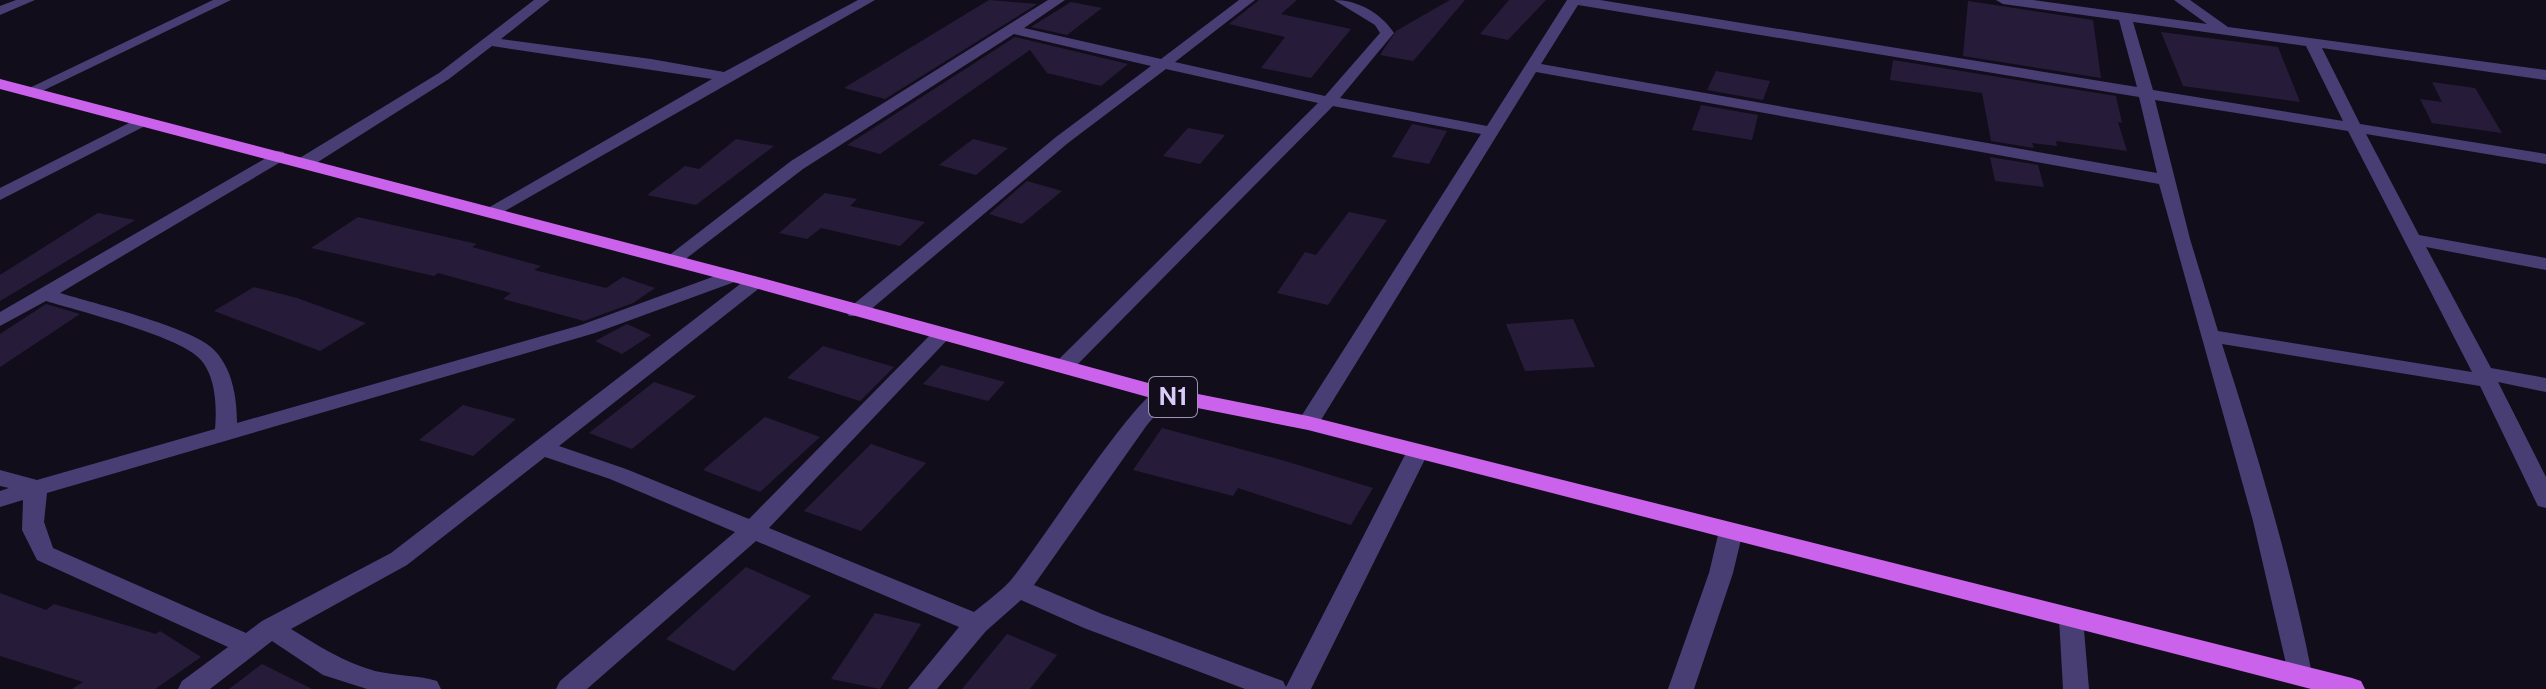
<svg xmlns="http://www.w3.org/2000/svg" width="2546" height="689" font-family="'Public Sans',sans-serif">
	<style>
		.building { fill: #261c39 }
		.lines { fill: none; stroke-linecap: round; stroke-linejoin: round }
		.street { fill: #483e74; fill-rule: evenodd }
		.primary { fill: #cb62ec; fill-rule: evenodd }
		.labels { text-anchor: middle; stroke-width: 6; stroke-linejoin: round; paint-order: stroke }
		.shield { fill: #120d1b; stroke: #9d93b6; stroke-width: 2 }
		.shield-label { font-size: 24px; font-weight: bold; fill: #d8cdf9 }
	</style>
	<rect width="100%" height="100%" fill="#120d1b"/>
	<g class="building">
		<path d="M989 0 1037 4 885 99 844 88Z"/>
		<path d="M1259 0H1297L1281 14 1351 29 1311 78 1261 68 1285 37 1229 24Z"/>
		<path d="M1450 0H1465L1413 61 1380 55 1396 31Z"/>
		<path d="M1509 0H1546L1508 40 1480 34Z"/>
		<path d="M1968 1 2093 20 2101 78 1963 56Z"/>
		<path d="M1071 2 1102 8 1067 35 1031 27Z"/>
		<path d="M2161 32 2278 47 2300 102 2183 86Z"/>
		<path d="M1015 37 1128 64 1101 86 1047 73 1030 50 880 154 847 145Z"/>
		<path d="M1893 60 2116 96 2122 123 2118 122 2127 151 2056 141 2057 146 2032 143 2034 148 1991 141 1982 93 1890 80Z"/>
		<path d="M1716 71 1770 81 1763 100 1707 90Z"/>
		<path d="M2432 82 2475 88 2502 133 2432 123 2420 99 2442 102Z"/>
		<path d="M1701 105 1758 115 1752 140 1692 130Z"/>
		<path d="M1412 124 1447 131 1429 164 1392 157Z"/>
		<path d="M1188 128 1225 135 1200 164 1163 156Z"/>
		<path d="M736 139 774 146 696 205 647 195 685 166 699 169Z"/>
		<path d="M973 139 1008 148 976 175 939 165Z"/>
		<path d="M1990 157 2038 165 2044 187 1995 181Z"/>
		<path d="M1027 181 1062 191 1022 224 989 214Z"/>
		<path d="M825 193 857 199 850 206 925 222 900 246 821 228 807 239 779 233Z"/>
		<path d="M1349 212 1387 220 1328 305 1277 293 1305 252 1316 255Z"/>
		<path d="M98 213 135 220 0 301V275Z"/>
		<path d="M358 217 477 244 472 247 541 266 534 270 606 288 623 277 655 288 633 303 584 321 503 299 511 293 438 273 434 276 311 248Z"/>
		<path d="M254 287 297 298 366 323 320 351 214 311Z"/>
		<path d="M46 304 80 314 0 367V334Z"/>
		<path d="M1573 319 1595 367 1525 371 1506 324Z"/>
		<path d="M627 324 651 335 622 354 595 341Z"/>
		<path d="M823 346 894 367 860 401 787 378Z"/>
		<path d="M941 365 1005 382 988 401 923 384Z"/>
		<path d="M654 382 696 396 632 449 589 433Z"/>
		<path d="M463 405 516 419 473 456 419 440Z"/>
		<path d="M765 417 820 437 760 492 703 470Z"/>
		<path d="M1162 428 1285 461 1373 488 1351 525 1238 488 1233 496 1133 470Z"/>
		<path d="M871 444 926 463 861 531 804 511Z"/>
		<path d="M746 567 811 596 734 671 666 639Z"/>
		<path d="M0 593 46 610 54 604 156 634 160 631 201 657 155 689H72L83 682 0 656Z"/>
		<path d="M875 613 921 624 880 689 831 679Z"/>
		<path d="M1007 634 1057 655 1030 689H962Z"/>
		<path d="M262 664 312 689H229Z"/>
	</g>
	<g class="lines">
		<g class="street">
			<path d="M16 0H35L0 15V6Z"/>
			<path d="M213 0H231L34 95H24L21 92Z"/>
			<path d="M534 0H550L501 39 651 59 724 72 858 0H875L496 216 490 217 481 212 712 79 492 46 449 79 310 167H298V159L439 73Z"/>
			<path d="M1048 0H1065L1024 28 1161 59 1239 0H1255L1175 62 1325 96 1380 33 1375 25 1334 0C1358 0 1381 13 1394 33L1340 98 1487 126 1567 0H1600L2137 87 2119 20 2003 4 1996 0H2033L2207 24 2174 0H2190L2228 27 2546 70V80L2322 48 2360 124 2546 154V164L2366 134 2419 235 2546 258V270L2426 247 2491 368 2546 378V392L2498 382 2546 477V508L2538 506 2535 500 2480 386 2222 344C2257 453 2290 562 2312 674L2308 681 2299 684 2290 681 2253 521 2159 184 1536 72 1316 428 1308 430 1297 423 1481 134 1333 106 1070 372H1056L1053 367 1056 362 1318 103 1166 69 1068 143 863 316H849L846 312 849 308 1056 137 1151 66 1014 34 803 169 679 264H665L663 260 791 161ZM1578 5 2139 97 2157 173 1541 64ZM2133 22 2306 46 2343 121 2153 90ZM2155 100 2348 131 2472 372 2218 331 2190 239Z"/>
			<path d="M141 117 149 122 147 125 0 200V188Z"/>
			<path d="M278 151 284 152V160L60 293C93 303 190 327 212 348 232 366 237 397 237 423L581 325 726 272 733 270 742 276 740 280 595 333 47 493 44 522 53 548 246 633 262 621 391 553 748 278 755 276 764 282 762 286 559 446 626 469 749 519 936 329H950L953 333 950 337 769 528 974 612C986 602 1000 592 1011 580 1037 549 1136 394 1162 387L1172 394 1169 399 1147 425 1034 585 1102 614 1283 681 1286 687 1407 451 1410 446H1426L1429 451 1311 689H1245L1084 628 1021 600 986 631 937 689H908L959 627 756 541 587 689H556L560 681 735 532 610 479 545 457 407 565 291 629C319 646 343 662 375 671 396 676 417 675 437 681L441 689H367L323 675 272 641 210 689H178L182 681 228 647 37 560 22 530 23 500 0 507V491L9 488 0 486V470L37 480 215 429C217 407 216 375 199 358 178 336 79 311 46 301L0 326V312Z"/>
			<path d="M1731 523 1739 525 1743 531 1733 573 1694 689H1668L1709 573 1719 531 1723 525Z"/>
			<path d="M2071 608 2080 611 2083 618 2089 689H2063L2059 618 2062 611Z"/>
		</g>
		<path class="primary" d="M0 79 762 278 1163 387 1308 416 2352 678 2361 681 2365 689H2311L1308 430 1162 401 748 286 0 89Z"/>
	</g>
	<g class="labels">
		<rect class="shield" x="1149" y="377" width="48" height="40" rx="6"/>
		<g class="shield-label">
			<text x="1173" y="405">N1</text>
		</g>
	</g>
</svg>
